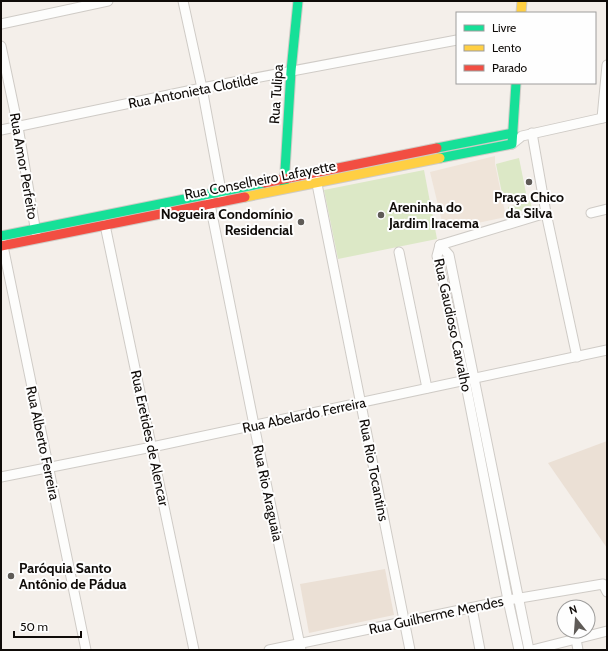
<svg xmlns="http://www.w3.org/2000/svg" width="608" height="651" font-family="Cabin,sans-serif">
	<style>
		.built { fill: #ebe0d5 }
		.education { fill: #efe4d9 }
		.green { fill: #dce8c6 }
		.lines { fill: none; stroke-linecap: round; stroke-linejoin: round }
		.street-casing { stroke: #cfcbc6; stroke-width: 11 }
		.fast-casing { stroke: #cfcbc6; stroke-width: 11 }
		.slow-casing { stroke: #cfcbc6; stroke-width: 11 }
		.jam-casing { stroke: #cfcbc6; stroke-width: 11 }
		.street { stroke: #fdfdfc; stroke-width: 9 }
		.fast { stroke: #16e098; stroke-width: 9 }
		.slow { stroke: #ffcf43; stroke-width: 9 }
		.jam { stroke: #f24e42; stroke-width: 9 }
		.poi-dot { fill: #5f5b57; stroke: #fefefe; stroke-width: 1.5 }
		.labels { text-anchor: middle; stroke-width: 4; stroke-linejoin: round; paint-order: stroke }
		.street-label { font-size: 14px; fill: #0f0b08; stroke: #fefefe }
		.poi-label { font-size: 14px; font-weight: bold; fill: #0f0b08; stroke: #fefefe; text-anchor: start }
	</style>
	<rect width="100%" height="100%" fill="#f4efea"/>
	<g class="built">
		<path d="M607 441V548L548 463Z"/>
		<path d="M385 569 394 615 309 633 300 584Z"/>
	</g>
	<path class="education" d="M495 156V164L506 217 444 230 430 172Z"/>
	<g class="green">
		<path d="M519 158 527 198 504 203 496 164Z"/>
		<path d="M424 170 437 239 338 259 324 190Z"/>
		<path d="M530 201 532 208 510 214 508 207Z"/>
	</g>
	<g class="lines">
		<g class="street-casing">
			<g id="street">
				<path d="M183 1 202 88 222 196"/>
				<path d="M1 24 108 1"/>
				<path d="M1 46 18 127 36 233"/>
				<path d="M602 118 607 65"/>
				<path d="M1 130 202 88 457 40"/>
				<path d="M532 133 546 213 577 357"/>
				<path d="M512 144 522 136 607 117"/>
				<path d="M316 179 410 650"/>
				<path d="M209 199 254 425 301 650"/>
				<path d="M591 213 607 209"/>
				<path d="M105 225 194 650"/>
				<path d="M2 241 86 650"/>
				<path d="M440 245 449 255 529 650"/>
				<path d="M440 245 437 256 465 380 508 600 519 650"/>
				<path d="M440 245 546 213"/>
				<path d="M399 252 427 388"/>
				<path d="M1 477 152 447 607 350"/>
				<path d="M472 608 480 650"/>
				<path d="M576 639 578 650"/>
				<path d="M269 650 508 600 603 584 607 592"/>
				<path d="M532 650 607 631"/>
			</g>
		</g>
		<g class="fast-casing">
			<g id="fast">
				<path d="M437 148 513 133"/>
				<path d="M440 158 512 144 516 83"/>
				<path d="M284 187 291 71 298 1"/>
				<path d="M1 236 264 183"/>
			</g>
		</g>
		<g class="slow-casing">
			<g id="slow">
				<path d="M521 13 522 1"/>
				<path d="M245 197 440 158"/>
			</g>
		</g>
		<g class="jam-casing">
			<g id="jam">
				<path d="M264 183 437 148"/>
				<path d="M1 246 245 197"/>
			</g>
		</g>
		<use href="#street" class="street"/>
		<use href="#fast" class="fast"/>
		<use href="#slow" class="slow"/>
		<use href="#jam" class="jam"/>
	</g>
	<g class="poi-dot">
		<circle cx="529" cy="182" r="4"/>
		<circle cx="381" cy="215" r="4"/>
		<circle cx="301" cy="222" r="4"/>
		<circle cx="11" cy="576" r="4"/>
	</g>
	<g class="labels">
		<g class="street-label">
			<text transform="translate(193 91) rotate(-11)" y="5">Rua Antonieta Clotilde</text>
			<text transform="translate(276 94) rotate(-86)" y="5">Rua Tulipa</text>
			<text transform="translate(24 166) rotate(80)" y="5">Rua Amor Perfeito</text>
			<text transform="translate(260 180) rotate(-11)" y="5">Rua Conselheiro Lafayette</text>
			<text transform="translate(453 325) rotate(78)" y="5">Rua Gaudioso Carvalho</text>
			<text transform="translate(304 415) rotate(-12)" y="5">Rua Abelardo Ferreira</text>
			<text transform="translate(150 438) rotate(78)" y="5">Rua Eretides de Alencar</text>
			<text transform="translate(43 443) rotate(78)" y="5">Rua Alberto Ferreira</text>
			<text transform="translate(374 470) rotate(79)" y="5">Rua Rio Tocantins</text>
			<text transform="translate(268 493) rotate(78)" y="5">Rua Rio Araguaia</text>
			<text transform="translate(436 615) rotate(-12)" y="5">Rua Guilherme Mendes</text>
		</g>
		<g class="poi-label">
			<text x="529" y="202" text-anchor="middle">Praça Chico<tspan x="529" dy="16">da Silva</tspan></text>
			<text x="389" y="212">Areninha do<tspan x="389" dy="16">Jardim Iracema</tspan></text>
			<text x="293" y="219" text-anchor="end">Nogueira Condomínio<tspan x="293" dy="16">Residencial</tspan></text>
			<text x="19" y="573">Paróquia Santo<tspan x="19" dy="16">Antônio de Pádua</tspan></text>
		</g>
	</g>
	<rect width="608" height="651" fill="none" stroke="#0f0b08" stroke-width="4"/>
	<rect x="456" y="12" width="140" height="72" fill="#fefefe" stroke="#9e9d9c"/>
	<rect x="464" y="25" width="20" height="6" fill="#16e098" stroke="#9e9d9c"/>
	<text x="492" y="32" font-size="12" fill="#0f0b08">Livre</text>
	<rect x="464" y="45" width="20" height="6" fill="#ffcf43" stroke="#9e9d9c"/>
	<text x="492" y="52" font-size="12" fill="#0f0b08">Lento</text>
	<rect x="464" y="65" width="20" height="6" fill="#f24e42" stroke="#9e9d9c"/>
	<text x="492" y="72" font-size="12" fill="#0f0b08">Parado</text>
	<g transform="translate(576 619) rotate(343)"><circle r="19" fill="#fefefe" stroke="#9e9d9c"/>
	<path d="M0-3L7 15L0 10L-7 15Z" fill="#5f5b57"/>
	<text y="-6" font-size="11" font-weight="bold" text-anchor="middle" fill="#0f0b08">N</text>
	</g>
	<path d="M14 631v6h67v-6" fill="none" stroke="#0f0b08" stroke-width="2"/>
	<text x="20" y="631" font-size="12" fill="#0f0b08" stroke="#fefefe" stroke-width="3" paint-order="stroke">50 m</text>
</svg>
